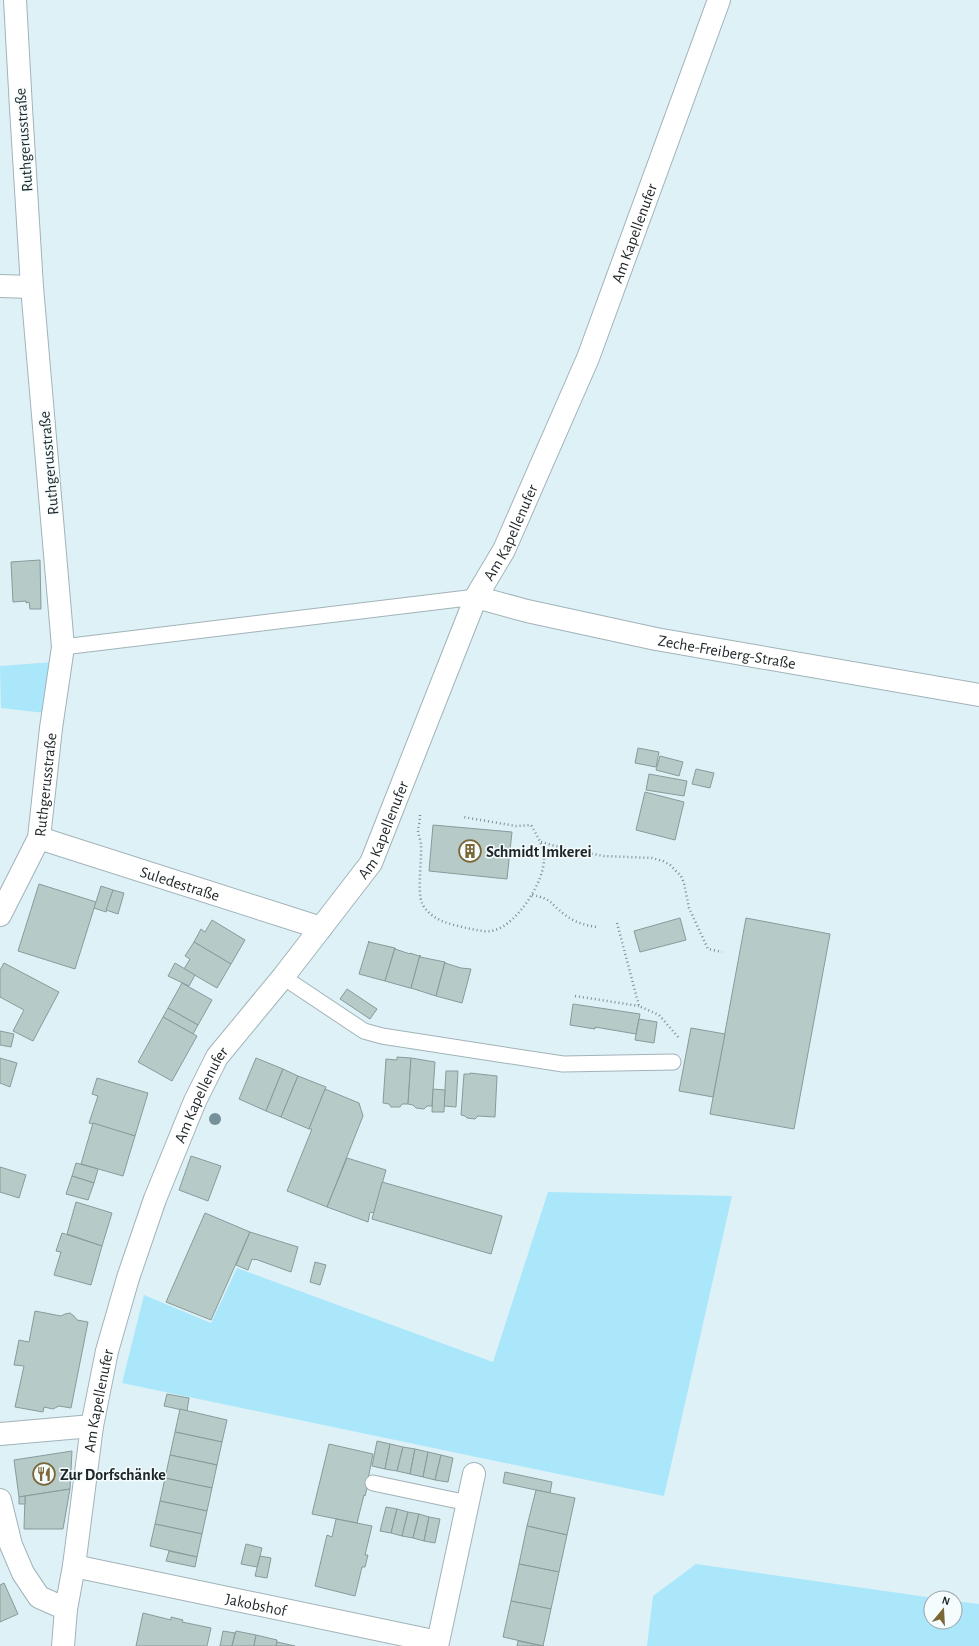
<svg xmlns="http://www.w3.org/2000/svg" width="979" height="1646" font-family="'Alegreya Sans',sans-serif">
	<style>
		.green { fill: #abe7fa }
		.building { fill: #b6cac8; stroke: #889b9a }
		.lines { fill: none; stroke-linecap: round; stroke-linejoin: round }
		.service-casing { stroke: #a1b3b8; stroke-width: 17 }
		.minor-casing { stroke: #a1b3b8; stroke-width: 24 }
		.path { stroke: #7f8c90; stroke-width: 2.5; stroke-dasharray: 1 3; stroke-linecap: butt }
		.service { stroke: #fff; stroke-width: 15 }
		.minor { stroke: #fff; stroke-width: 22 }
		.tree { fill: #74919a }
		.labels { text-anchor: middle; stroke-width: 3; stroke-linejoin: round; paint-order: stroke }
		.street-label { font-size: 16px; fill: #1f2628; stroke: #f4fcfe }
		.poi-label { font-size: 16px; font-weight: bold; fill: #1f2628; stroke: #f4fcfe; text-anchor: start }
	</style>
	<rect width="100%" height="100%" fill="#def1f7"/>
	<g class="green">
		<path d="M53 662 45 713 1 708 0 666Z"/>
		<path d="M548 1192 732 1196 664 1496 122 1383 144 1295 211 1323 237 1268 493 1362Z"/>
		<path d="M696 1564 934 1598H931V1622H955V1601L979 1604V1646H647L653 1596Z"/>
	</g>
	<g class="building">
		<path d="M40 560 41 609H30L29 602 26 603V601L13 602 11 562Z"/>
		<path d="M638 748 659 752 656 767 635 763Z"/>
		<path d="M660 756 683 762 679 776 656 770Z"/>
		<path d="M696 769 714 773 710 788 692 784Z"/>
		<path d="M649 774 687 781 684 796 646 790Z"/>
		<path d="M645 792 684 802 675 840 636 830Z"/>
		<path d="M433 825 512 832 507 879 429 871Z"/>
		<path d="M39 884 96 902 75 969 18 951Z"/>
		<path d="M101 886 113 890 106 912 94 908Z"/>
		<path d="M113 890 124 893 118 914 106 910Z"/>
		<path d="M680 918 686 940 640 952 634 931Z"/>
		<path d="M746 918 830 934 794 1129 710 1114Z"/>
		<path d="M212 920 245 940 231 964 194 942 201 929 205 932Z"/>
		<path d="M369 941V942L395 948 385 981 359 974Z"/>
		<path d="M194 942 231 964 217 988 184 969 190 959 185 956Z"/>
		<path d="M395 948V949L410 954V953L419 956 420 955 411 988H410L385 981Z"/>
		<path d="M420 955V957L445 962 436 996 411 988Z"/>
		<path d="M445 962V963L461 968 471 969 462 1003 436 996Z"/>
		<path d="M4 963 59 992 33 1041 13 1031 24 1010 0 997V970Z"/>
		<path d="M175 963 195 975 189 986 168 976Z"/>
		<path d="M182 983 212 1000 198 1025 168 1008Z"/>
		<path d="M347 989 377 1009 370 1019 340 999Z"/>
		<path d="M573 1004 640 1014 636 1034 595 1027V1029L570 1025Z"/>
		<path d="M168 1008 198 1025 193 1034 163 1017Z"/>
		<path d="M163 1017 197 1036 172 1081 138 1062Z"/>
		<path d="M639 1019 657 1022 654 1043 635 1040Z"/>
		<path d="M691 1028 725 1034 713 1097 679 1091Z"/>
		<path d="M0 1031 14 1034 11 1047 0 1045Z"/>
		<path d="M397 1057 411 1058 408 1104H402L400 1107H391L389 1104 383 1103 386 1059 397 1060Z"/>
		<path d="M0 1058 17 1063 10 1087 0 1083Z"/>
		<path d="M256 1058 283 1069 266 1111 239 1099Z"/>
		<path d="M411 1058 435 1062 432 1106H427L424 1109 416 1108 413 1105 408 1104Z"/>
		<path d="M283 1069 298 1076 281 1117 266 1111Z"/>
		<path d="M446 1071H458L456 1107 444 1106Z"/>
		<path d="M470 1073 497 1076 495 1117 478 1116 475 1119 467 1118 465 1116 461 1115 464 1074H470Z"/>
		<path d="M298 1076 326 1087 309 1129 281 1117Z"/>
		<path d="M97 1078 148 1093 135 1136 89 1123 98 1096 92 1094Z"/>
		<path d="M325 1089 359 1103 363 1116 327 1207 287 1191 312 1129H309Z"/>
		<path d="M433 1089 445 1090 444 1112H432Z"/>
		<path d="M93 1123 135 1136 123 1176 81 1164Z"/>
		<path d="M191 1156 221 1166 208 1201 179 1190Z"/>
		<path d="M347 1158 386 1170 374 1213 370 1212 368 1222 327 1207Z"/>
		<path d="M76 1163 98 1169 94 1183 72 1176Z"/>
		<path d="M0 1167 26 1175 19 1198 0 1192Z"/>
		<path d="M72 1176 94 1183 88 1200 66 1194Z"/>
		<path d="M382 1182 502 1216 491 1254 372 1219Z"/>
		<path d="M76 1202 112 1213 102 1246 67 1234Z"/>
		<path d="M205 1213 250 1232 211 1320 166 1302Z"/>
		<path d="M250 1232 298 1247 291 1272 255 1259V1260L252 1259 248 1270 236 1265Z"/>
		<path d="M62 1233 102 1246 91 1285 54 1275 61 1252 56 1251Z"/>
		<path d="M315 1262 326 1265 320 1285 310 1282Z"/>
		<path d="M35 1311 61 1316 65 1314 70 1313 74 1316 77 1320 88 1322 71 1408 59 1406 53 1409 44 1407 43 1412 15 1407 24 1366 14 1365 19 1340 29 1342Z"/>
		<path d="M167 1394 189 1398 187 1411 164 1406Z"/>
		<path d="M180 1409 227 1420 222 1442 175 1432Z"/>
		<path d="M175 1432 222 1442 217 1465 170 1455Z"/>
		<path d="M377 1441 390 1444 385 1469 372 1466Z"/>
		<path d="M329 1444 373 1454 367 1484H368L365 1496 364 1495 357 1523 312 1514Z"/>
		<path d="M390 1444 403 1447 397 1471 385 1469Z"/>
		<path d="M403 1447 415 1449 410 1474 397 1471Z"/>
		<path d="M415 1449 428 1452 423 1477 410 1474Z"/>
		<path d="M72 1451 70 1489 19 1497 14 1460Z"/>
		<path d="M428 1452 441 1455 435 1480 423 1477Z"/>
		<path d="M170 1455 217 1465 212 1488 165 1478Z"/>
		<path d="M441 1455 453 1458 448 1482 435 1480Z"/>
		<path d="M505 1472 552 1482 550 1493 503 1483Z"/>
		<path d="M165 1478 212 1488 207 1511 160 1501Z"/>
		<path d="M70 1489 63 1529H24L25 1496Z"/>
		<path d="M536 1490 575 1498 567 1535 527 1526Z"/>
		<path d="M25 1496V1504H19V1497Z"/>
		<path d="M160 1501 207 1511 202 1534 155 1524Z"/>
		<path d="M386 1507 397 1509 391 1533 380 1531Z"/>
		<path d="M397 1509 408 1512 402 1536 391 1533Z"/>
		<path d="M408 1512 419 1514 413 1538 402 1536Z"/>
		<path d="M419 1514 429 1517 424 1541 413 1538Z"/>
		<path d="M429 1517 440 1519 435 1543 424 1541Z"/>
		<path d="M336 1519 372 1526 365 1555H368L365 1567H362L355 1596 315 1586 327 1535 332 1537Z"/>
		<path d="M155 1524 202 1534 197 1557 150 1546Z"/>
		<path d="M527 1526 567 1535 559 1572 519 1564Z"/>
		<path d="M246 1544 262 1548 257 1567 241 1564Z"/>
		<path d="M169 1551 197 1557 195 1567 166 1561Z"/>
		<path d="M260 1556 271 1558 267 1578 255 1576Z"/>
		<path d="M519 1564 559 1572 551 1609 511 1601Z"/>
		<path d="M4 1583 18 1614 0 1622V1585Z"/>
		<path d="M511 1601 551 1609 543 1646 503 1637Z"/>
		<path d="M143 1613 171 1620V1617L183 1620 182 1622 211 1628 207 1646H136Z"/>
		<path d="M223 1631 235 1633 232 1646H220Z"/>
		<path d="M236 1631 256 1635 254 1646H232Z"/>
		<path d="M256 1635 277 1640 276 1646H254Z"/>
		<path d="M518 1641 543 1646H544H517Z"/>
		<path d="M277 1642 295 1646H276Z"/>
	</g>
	<g class="lines">
		<g class="service-casing">
			<g id="service">
				<path d="M63 647 476 597"/>
				<path d="M283 977 364 1031 382 1036 563 1064 673 1062"/>
				<path d="M373 1483 468 1503"/>
			</g>
		</g>
		<g class="minor-casing">
			<g id="minor">
				<path d="M0 286 32 287"/>
				<path id="s1" d="M476 597 527 611 656 639 979 695"/>
				<path id="s2" d="M39 838 321 928"/>
				<path id="s3" d="M0 915 39 838 51 728 63 647 32 287 21 108 15 0"/>
				<path d="M0 1434 92 1426"/>
				<path d="M0 1500 11 1545 23 1573 39 1597 66 1609"/>
				<path id="s4" d="M74 1566 438 1642 474 1474"/>
				<path id="s5" d="M63 1646 66 1609 74 1566 92 1426 107 1351 128 1278 155 1199 184 1128 195 1101 217 1057 283 977 371 863 476 597 504 550 588 358 719 0"/>
			</g>
		</g>
		<g class="path">
			<path d="M420 815C420 820 419 825 418 830 418 835 421 840 421 845 422 859 417 892 422 903 430 921 453 925 471 929 479 930 487 933 495 930 517 924 545 881 544 858 544 846 537 836 531 825L516 826 463 817"/>
			<path d="M541 842 566 849 604 856 652 858 663 861 670 865 681 876 684 883 689 908 708 949 722 952"/>
			<path d="M532 895C553 899 549 903 564 914 574 922 584 925 596 927"/>
			<path d="M617 923 639 1006 659 1015 679 1038"/>
			<path d="M575 996 639 1006"/>
		</g>
		<use href="#service" class="service"/>
		<use href="#minor" class="minor"/>
	</g>
	<circle class="tree" cx="215" cy="1119" r="6"/>
	<defs>
		<g id="building-ring" transform="scale(1.15)"><circle r="9.5" fill="#f4fcfe" stroke="#7b6736" stroke-width="1.5"/><path d="M-4-6H4V6H1V3H-1V6H-4ZM-2.5-4.3h1.7v1.8h-1.7ZM.8-4.3h1.7v1.8H.8ZM-2.5-1h1.7V.8h-1.7ZM.8-1h1.7V.8H.8Z" fill="#7b6736"/></g>
		<g id="restaurant-ring" transform="scale(1.15)"><circle r="9.5" fill="#f4fcfe" stroke="#7b6736" stroke-width="1.5"/><path d="M-5-6h1v4h1v-4h1v4h1v-4h1v5L-1.5 .5V6h-2V.5L-5-1ZM5-6V6H3V1.5H1.5Q1.5-4 5-6Z" fill="#7b6736"/></g>
	</defs>
	<g fill-rule="evenodd">
		<use href="#building-ring" x="470" y="851"/>
		<use href="#restaurant-ring" x="44" y="1474"/>
	</g>
	<g class="labels">
		<g class="street-label">
			<text transform="translate(23 140) rotate(-94)" y="6">Ruthgerusstraße</text>
			<text dy="6" stroke="none"><textPath href="#s5" startOffset="1544">Am Kapellenufer</textPath></text>
			<text transform="translate(48 463) rotate(-95)" y="6">Ruthgerusstraße</text>
			<text dy="6" stroke="none"><textPath href="#s5" startOffset="1220">Am Kapellenufer</textPath></text>
			<text dy="6" stroke="none"><textPath href="#s1" startOffset="257">Zeche-Freiberg-Straße</textPath></text>
			<text dy="6" stroke="none"><textPath href="#s3" startOffset="140">Ruthgerusstraße</textPath></text>
			<text dy="6" stroke="none"><textPath href="#s5" startOffset="896">Am Kapellenufer</textPath></text>
			<text dy="6" stroke="none"><textPath href="#s2" startOffset="148">Suledestraße</textPath></text>
			<text dy="6" stroke="none"><textPath href="#s5" startOffset="572">Am Kapellenufer</textPath></text>
			<text dy="6" stroke="none"><textPath href="#s5" startOffset="248">Am Kapellenufer</textPath></text>
			<text dy="6" stroke="none"><textPath href="#s4" startOffset="186">Jakobshof</textPath></text>
		</g>
		<g class="poi-label">
			<text x="486" y="857">Schmidt Imkerei</text>
			<text x="60" y="1480">Zur Dorfschänke</text>
		</g>
	</g>
	<g transform="translate(943 1610) rotate(18)"><circle r="19" fill="#f4fcfe" stroke="#9fa6a8"/>
	<path d="M0-3L7 15L0 10L-7 15Z" fill="#7b6736"/>
	<text y="-6" font-size="11" font-weight="bold" text-anchor="middle" fill="#1f2628">N</text>
	</g>
</svg>
